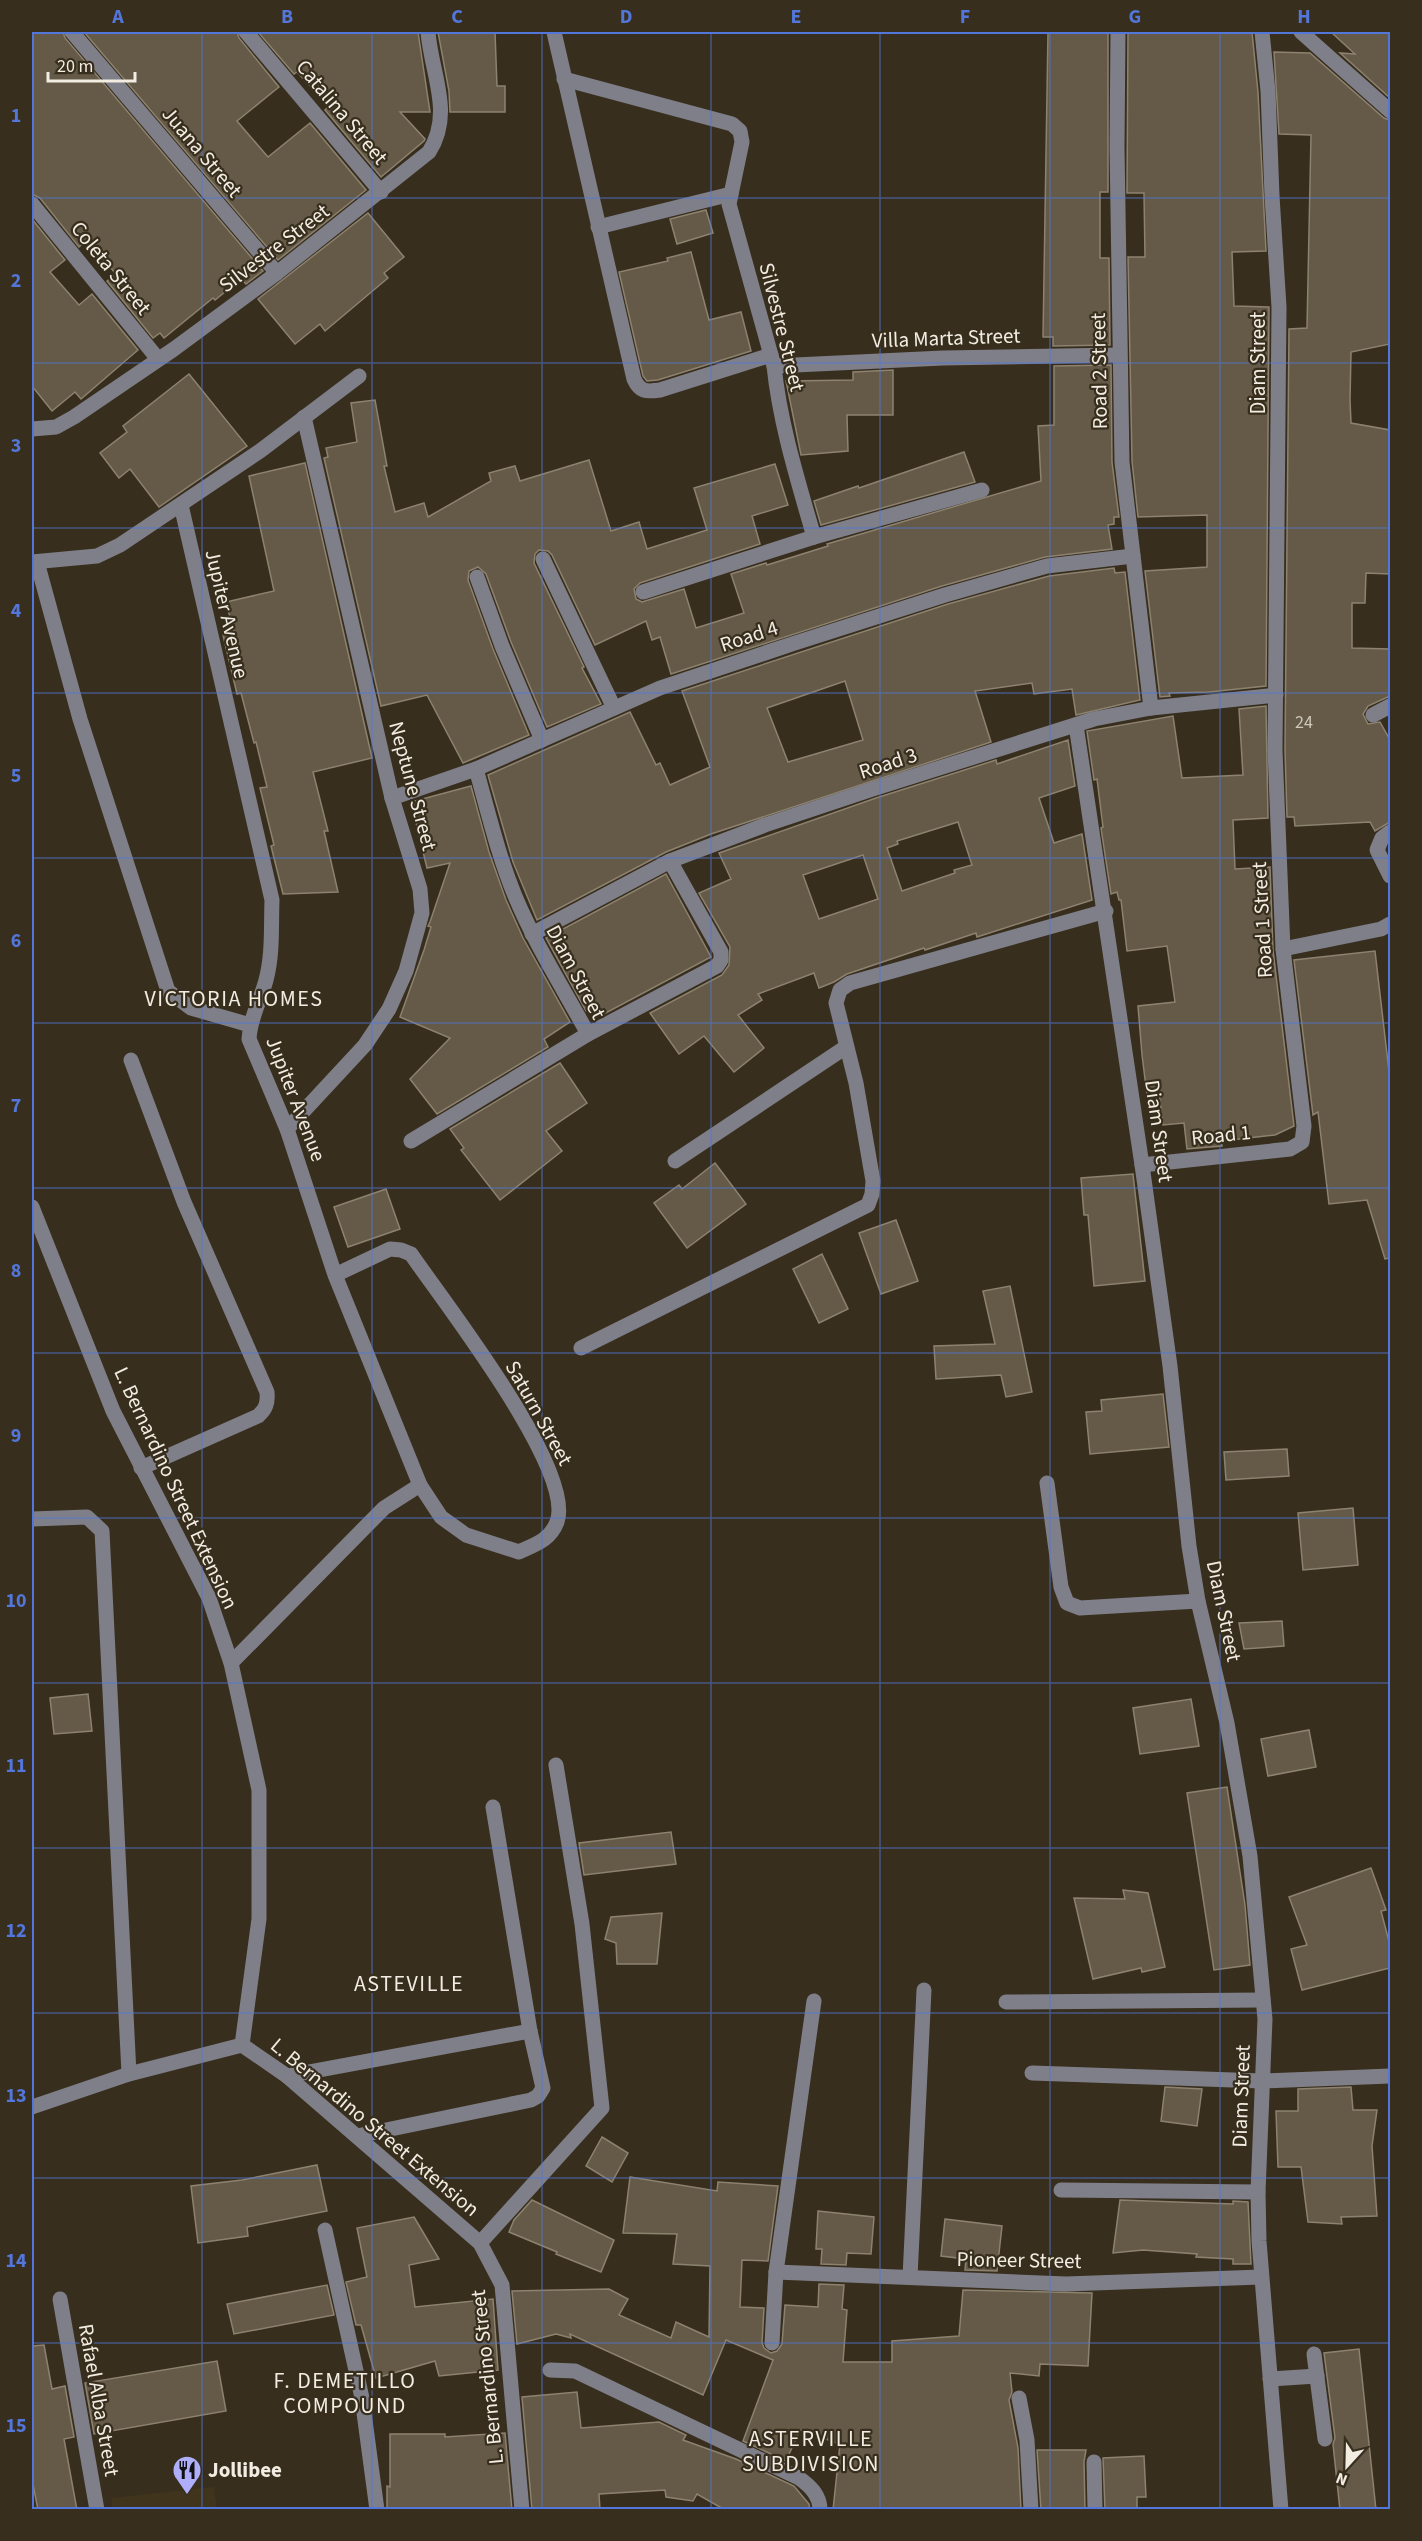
<svg xmlns="http://www.w3.org/2000/svg" width="1422" height="2541" font-family="'Source Sans 3',sans-serif">
	<style>
		.built { fill: #40341c }
		.building { fill: #645a47; stroke: #8d826f; stroke-width: 1.5; fill-rule: evenodd }
		.lines { fill: none; stroke-linecap: round; stroke-linejoin: round }
		.minor { stroke: #7f7f89; stroke-width: 15 }
		.grid { fill: none; stroke: #5276da; stroke-width: 1.5; stroke-opacity: 0.55 }
		.labels { text-anchor: middle; stroke-width: 4.5; stroke-linejoin: round; paint-order: stroke }
		.number-label { font-size: 18px; fill: #cec8bb }
		.street-label { font-size: 21px; fill: #f2ece2; stroke: #382e1d }
		.poi-label { font-size: 21px; font-weight: bold; fill: #f2ece2; stroke: #382e1d; text-anchor: start }
		.neighbourhood-label { font-size: 22px; letter-spacing: 1.5px; fill: #f2ece2; stroke: #382e1d }
		.neatline { fill: none; stroke: #5276da; stroke-width: 2 }
		.grid-label { font-size: 20px; text-anchor: middle; font-weight: bold; fill: #5276da }
	</style>
	<rect width="100%" height="100%" fill="#382e1d"/>
	<path class="built" d="M214 2487 217 2509H113L111 2498Z"/>
	<g class="building">
		<path d="M32 32H63L65 38 263 271 246 284 241 279 215 300 213 298 164 338 160 333 153 338 107 281 116 274 87 240 79 247 40 198 32 194Z"/>
		<path d="M84 32H237L239 38 279 87 237 121 268 157 310 123 366 190 278 260Z"/>
		<path d="M258 32H418L430 112H400L425 139 424 141 381 177 325 110 329 106 297 72 294 74Z"/>
		<path d="M438 32H495L497 86H505V112H450L449 91Z"/>
		<path d="M1048 32H1108V192H1100V258H1109L1110 345 1053 346V337H1043Z"/>
		<path d="M1128 32H1252L1258 92 1266 251 1232 252 1234 306 1269 307 1266 686 1209 692 1169 693 1170 696 1160 697 1145 571 1207 567V515L1138 517 1132 461 1128 257H1145L1144 193H1127Z"/>
		<path d="M1331 32H1390V98L1340 53 1355 54Z"/>
		<path d="M1274 52 1310 53 1384 118 1390 120V344L1351 352 1350 400 1351 423 1390 430V574L1366 573 1365 603H1352V648L1390 649V696L1368 706 1363 714 1368 724 1380 722 1390 740V822L1375 831 1370 822 1295 826 1294 817H1287L1285 750 1289 329 1307 328 1311 135 1279 134Z"/>
		<path d="M706 210 713 233 677 244 670 219Z"/>
		<path d="M368 213 404 257 384 273 388 278 325 331 320 324 295 344 258 299Z"/>
		<path d="M32 219 65 260 50 272 79 305 92 294 138 350 81 399 75 392 52 411 32 386Z"/>
		<path d="M691 252 709 320 741 312 751 351 658 380 647 381 643 376 619 272 668 261 667 258Z"/>
		<path d="M1111 365 1112 462 1119 517H1114V524L1108 525 1112 549 1045 557 942 586 671 674 660 637 652 640 646 621 595 645 552 555 548 551 539 550 535 554 534 563 584 667 582 668 601 704 547 727 511 642 486 574 478 567 469 571 468 580 493 649 529 735 463 763 427 695 381 706 324 458 328 457 326 448 357 442 351 403 375 400 387 466H384L395 512 424 503 428 517 491 481 489 473 515 466 520 481 589 460 611 531 639 522 647 549 707 530 694 488 775 464 788 505 752 516 760 544 640 583 634 589 636 599 642 602 684 589 696 628 744 613 731 574 766 563 767 565 828 546 827 544 1041 481 1038 426 1054 425V366Z"/>
		<path d="M893 370V415H847L848 451 801 455 786 381 853 380V372Z"/>
		<path d="M189 374 247 446 159 507 130 469 119 478 100 453 127 432 123 426Z"/>
		<path d="M964 452 975 482 821 525 814 501 858 486 859 488Z"/>
		<path d="M305 463 372 758 313 772 328 831H324L338 892 283 894 271 846 274 845 260 788 267 787 256 742 254 743 241 693 237 694 223 635 234 633 226 602 274 591 249 476Z"/>
		<path d="M1114 568 1115 573 1125 572 1140 700 1076 715 1072 689 1034 694 1032 683 975 691 991 742 711 834 666 852 537 920 513 862 488 775 630 712 656 765 660 763 670 785 710 767 682 691 948 604 1049 576ZM845 681 863 740 788 762 767 708Z"/>
		<path d="M1266 706 1268 818 1233 820 1235 869 1270 867 1273 950 1294 1126 1275 1135 1222 1141V1146L1187 1149 1184 1123 1163 1125 1159 1093 1147 1095 1142 1055 1138 1006 1175 1002 1167 946 1127 951 1121 900H1119L1117 892 1111 894 1101 828 1103 827 1097 779 1094 780 1087 731 1173 716 1182 778 1243 775 1239 709Z"/>
		<path d="M1068 740 1075 786 1039 798 1054 843 1082 834 1092 900 977 937 976 933 925 950 924 948 847 974 834 982 819 988 814 973 758 994 762 1000 738 1015 764 1048 734 1072 704 1036 679 1054 650 1013 722 975 729 965 730 947 699 893 731 879 719 853 876 798 996 760 997 764ZM958 822 972 865 954 870 955 873 902 891 887 848 898 844 897 841ZM863 855 878 899 819 919 803 875Z"/>
		<path d="M471 786 489 852 506 900 523 938 570 1022 544 1039 548 1047 437 1114 410 1079 450 1038 400 1017 424 950 431 927 428 926 430 922 450 863 427 868 411 802Z"/>
		<path d="M666 874 711 957 602 1015 596 1004 586 1011 546 938Z"/>
		<path d="M1375 951 1390 1080V1258L1385 1259 1367 1200 1329 1204 1318 1112 1313 1115 1294 960Z"/>
		<path d="M560 1063 587 1103 546 1131 562 1151 500 1200 461 1150 464 1148 450 1129Z"/>
		<path d="M715 1163 746 1204 687 1248 654 1203 679 1185 682 1189Z"/>
		<path d="M1133 1174 1145 1281 1094 1286 1088 1215H1084L1081 1178Z"/>
		<path d="M386 1189 400 1229 348 1247 334 1207Z"/>
		<path d="M896 1220 918 1281 881 1294 859 1233Z"/>
		<path d="M822 1254 848 1309 819 1323 793 1269Z"/>
		<path d="M1010 1286 1032 1392 1006 1397 1001 1375 936 1379 934 1346 995 1344 983 1291Z"/>
		<path d="M1163 1394 1169 1447 1090 1454 1086 1412 1102 1411 1101 1400Z"/>
		<path d="M1287 1449 1289 1476 1226 1480 1224 1452Z"/>
		<path d="M1353 1508 1358 1565 1303 1570 1298 1513Z"/>
		<path d="M1282 1621 1284 1646 1244 1649 1239 1623Z"/>
		<path d="M88 1694 92 1731 54 1734 50 1698Z"/>
		<path d="M1191 1699 1199 1746 1140 1754 1133 1708Z"/>
		<path d="M1309 1730 1316 1767 1268 1776 1261 1739Z"/>
		<path d="M1227 1787 1245 1905 1250 1965 1214 1970 1187 1793Z"/>
		<path d="M671 1832 676 1864 584 1875 579 1843Z"/>
		<path d="M1371 1868 1386 1910 1381 1911 1390 1945V1968L1302 1990 1291 1949 1307 1945 1289 1897Z"/>
		<path d="M1123 1890 1148 1893 1165 1967 1142 1972 1141 1968 1093 1979 1074 1898 1125 1899Z"/>
		<path d="M662 1913 657 1964H617L616 1943 605 1939 611 1917Z"/>
		<path d="M1165 2087 1202 2089 1197 2126 1161 2121Z"/>
		<path d="M1351 2087 1353 2110H1377L1372 2146 1377 2216 1341 2217 1342 2224 1308 2222 1301 2167H1278L1276 2111H1298V2089Z"/>
		<path d="M602 2137 628 2153 612 2182 586 2166Z"/>
		<path d="M317 2165 327 2211 247 2227 248 2236 198 2243 191 2186 242 2180Z"/>
		<path d="M630 2177 717 2191 718 2182 778 2186 768 2261 742 2260 740 2307 764 2308 762 2343 764 2348 771 2353 777 2351 782 2344 785 2305 818 2307 819 2284 844 2285 842 2309 847 2310 843 2362H892V2341L959 2336 963 2290 1092 2293 1088 2366 1040 2364 1039 2376 1010 2373 1012 2392 1009 2400 1018 2448 1021 2510H833L840 2444 800 2430 786 2461 743 2441 773 2360 726 2340 703 2395 570 2334 571 2338 556 2334 517 2344 512 2291 609 2289 628 2299 619 2315 671 2338 676 2322 709 2337 710 2266 673 2264 677 2234 623 2233Z"/>
		<path d="M532 2200 614 2240 601 2272 556 2254 557 2252 509 2232 514 2220Z"/>
		<path d="M1120 2200 1233 2204V2201L1248 2202 1251 2264H1233V2259L1196 2257 1197 2254 1143 2250 1113 2253Z"/>
		<path d="M818 2211 874 2217 871 2254 847 2253 846 2265 821 2264 822 2249H816Z"/>
		<path d="M414 2217 439 2259 409 2265 415 2307 493 2299 498 2370 439 2376 435 2361 376 2378 361 2325H356L346 2282 367 2277 357 2228Z"/>
		<path d="M945 2219 1002 2226 997 2271 965 2270 966 2259 941 2256Z"/>
		<path d="M327 2285 334 2315 234 2334 227 2304Z"/>
		<path d="M44 2345 52 2389 65 2386 74 2437 64 2439 77 2510H38L32 2479V2346Z"/>
		<path d="M1359 2349 1376 2510H1340L1333 2444 1335 2438 1324 2353Z"/>
		<path d="M217 2361 226 2411 94 2434 85 2383Z"/>
		<path d="M577 2392 581 2428 659 2422 686 2435 683 2440 736 2459 794 2486 809 2504 810 2510H725L697 2494 693 2501 666 2497 665 2490 599 2494 600 2510H532L522 2397Z"/>
		<path d="M505 2433 512 2510H387V2486L390 2487V2434H445V2437Z"/>
		<path d="M1037 2450H1086L1084 2462 1085 2510H1041Z"/>
		<path d="M1144 2456 1146 2497H1137V2510H1105L1103 2458Z"/>
	</g>
	<g class="lines">
		<g class="minor">
			<path d="M72 32 277 273"/>
			<path d="M246 32 381 192"/>
			<path d="M554 32 634 379C640 392 646 392 660 390L771 355"/>
			<path d="M1118 32 1117 147 1122 462 1151 708"/>
			<path d="M1301 32 1390 111"/>
			<path d="M564 79 732 124 740 131 742 142 729 204 774 366C780 424 798 481 814 537"/>
			<path d="M32 204 158 359"/>
			<path d="M598 227 731 194"/>
			<path d="M774 366 943 358 1119 355"/>
			<path d="M32 429 56 427 74 417 174 349 277 273 429 152C454 113 431 73 428 32"/>
			<path d="M181 505 272 900C271 926 273 954 266 980 261 1000 250 1017 249 1039L287 1129 335 1275 420 1485 441 1517 466 1535 519 1552C536 1544 550 1540 557 1522 576 1470 443 1301 411 1254L401 1250 390 1249 335 1275"/>
			<path d="M543 559 614 708"/>
			<path d="M32 562 97 556 120 545 260 451 359 376"/>
			<path d="M37 562 80 719 168 991 191 1008 250 1025"/>
			<path d="M477 577 502 646 542 740"/>
			<path d="M643 592 814 537 982 490"/>
			<path d="M1373 715 1390 706"/>
			<path d="M1076 725 1142 1165 1170 1366 1189 1546 1198 1601 1227 1723 1250 1856 1265 2019 1258 2192 1259 2241 1281 2510"/>
			<path d="M476 769C488 811 498 855 515 896 535 944 563 988 588 1034"/>
			<path d="M392 798 476 769 660 688 795 643 945 595 1047 566 1133 556"/>
			<path d="M1390 832 1382 838 1377 850 1390 876"/>
			<path d="M532 934 670 861 765 825 873 789 1094 719 1151 708 1276 695"/>
			<path d="M1283 949 1381 929 1390 924"/>
			<path d="M131 1060 184 1202 267 1392C268 1403 266 1409 258 1416L141 1468"/>
			<path d="M287 1129 365 1045 389 1009 406 971 422 913 420 889 392 798 304 417"/>
			<path d="M411 1141 588 1034 717 966 721 960V952L670 861"/>
			<path d="M675 1161 846 1047"/>
			<path d="M1142 1165 1290 1149 1302 1142 1304 1126 1283 949 1275 750 1279 307 1272 196 1268 91 1262 32"/>
			<path d="M32 1207 113 1411 209 1598 231 1663 259 1790V1919L242 2045"/>
			<path d="M581 1348 868 1205 872 1194 873 1181 856 1083 836 1003 840 990 850 983 1106 911"/>
			<path d="M1047 1483 1061 1587 1067 1603 1080 1608 1198 1601"/>
			<path d="M32 1519 87 1517 102 1531 129 2074"/>
			<path d="M231 1663 384 1508 420 1485"/>
			<path d="M1006 2002 1263 2000"/>
			<path d="M1032 2073 1262 2081 1390 2076"/>
			<path d="M287 2076 530 2031"/>
			<path d="M32 2107 129 2074 242 2045 287 2076 480 2243 502 2285 522 2510"/>
			<path d="M357 2136 531 2100 538 2096 543 2088 530 2031 493 1807"/>
			<path d="M1061 2190 1258 2192"/>
			<path d="M325 2230 362 2398 377 2510"/>
			<path d="M480 2243 602 2108 582 1924 556 1765"/>
			<path d="M776 2272 1066 2284 1261 2277"/>
			<path d="M910 2277 924 1990"/>
			<path d="M60 2299 97 2510"/>
			<path d="M772 2343 776 2272 814 2001"/>
			<path d="M1314 2354 1325 2439"/>
			<path d="M550 2370 575 2371 799 2478C810 2486 820 2495 820 2510"/>
			<path d="M1270 2379 1317 2376"/>
			<path d="M1019 2398 1027 2440 1031 2510"/>
			<path d="M1094 2462 1095 2510"/>
		</g>
	</g>
	<path class="grid" d="M202 32V2510M372 32V2510M542 32V2510M711 32V2510M880 32V2510M1050 32V2510M1220 32V2510M32 198H1390M32 363H1390M32 528H1390M32 693H1390M32 858H1390M32 1023H1390M32 1188H1390M32 1353H1390M32 1518H1390M32 1683H1390M32 1848H1390M32 2013H1390M32 2178H1390M32 2343H1390"/>
	<defs>
		<g id="restaurant-pin" transform="scale(1.5)"><path d="M0 17L-7.5 6A9.5 9.5 0 1 1 7.5 6Z" fill="#afaefa" stroke="#382e1d"/><path d="M-5-6h1v4h1v-4h1v4h1v-4h1v5L-1.5 .5V6h-2V.5L-5-1ZM5-6V6H3V1.5H1.5Q1.5-4 5-6Z" fill="#111"/></g>
	</defs>
	<g fill-rule="evenodd">
		<use href="#restaurant-pin" x="187" y="2470"/>
	</g>
	<g class="labels">
		<g class="number-label">
			<text x="1304" y="728">24</text>
		</g>
		<g class="street-label">
			<text transform="translate(342 112) rotate(50)" y="7">Catalina Street</text>
			<text transform="translate(202 152) rotate(50)" y="7">Juana Street</text>
			<text transform="translate(274 248) rotate(-37)" y="7">Silvestre Street</text>
			<text transform="translate(111 268) rotate(51)" y="7">Coleta Street</text>
			<text transform="translate(782 327) rotate(76)" y="7">Silvestre Street</text>
			<text transform="translate(946 338) rotate(-2)" y="7">Villa Marta Street</text>
			<text transform="translate(1258 363) rotate(-90)" y="7">Diam Street</text>
			<text transform="translate(1099 371) rotate(-91)" y="7">Road 2 Street</text>
			<text transform="translate(227 614) rotate(77)" y="7">Jupiter Avenue</text>
			<text transform="translate(749 636) rotate(-18)" y="7">Road 4</text>
			<text transform="translate(888 763) rotate(-18)" y="7">Road 3</text>
			<text transform="translate(413 786) rotate(75)" y="7">Neptune Street</text>
			<text transform="translate(1262 920) rotate(-93)" y="7">Road 1 Street</text>
			<text transform="translate(576 972) rotate(62)" y="7">Diam Street</text>
			<text transform="translate(296 1099) rotate(69)" y="7">Jupiter Avenue</text>
			<text transform="translate(1159 1131) rotate(82)" y="7">Diam Street</text>
			<text transform="translate(1221 1135) rotate(-6)" y="7">Road 1</text>
			<text transform="translate(539 1413) rotate(61)" y="7">Saturn Street</text>
			<text transform="translate(176 1488) rotate(65)" y="7">L. Bernardino Street Extension</text>
			<text transform="translate(1224 1611) rotate(78)" y="7">Diam Street</text>
			<text transform="translate(1241 2096) rotate(-88)" y="7">Diam Street</text>
			<text transform="translate(375 2127) rotate(40)" y="7">L. Bernardino Street Extension</text>
			<text transform="translate(1019 2260) rotate(1)" y="7">Pioneer Street</text>
			<text transform="translate(487 2377) rotate(-96)" y="7">L. Bernardino Street</text>
			<text transform="translate(99 2400) rotate(80)" y="7">Rafael Alba Street</text>
		</g>
		<g class="poi-label">
			<text x="208" y="2477">Jollibee</text>
		</g>
		<g class="neighbourhood-label">
			<text x="234" y="1006">VICTORIA HOMES</text>
			<text x="409" y="1991">ASTEVILLE</text>
			<text x="345" y="2388">F. DEMETILLO<tspan x="345" dy="25">COMPOUND</tspan></text>
			<text x="811" y="2446">ASTERVILLE<tspan x="811" dy="25">SUBDIVISION</tspan></text>
		</g>
	</g>
	<rect width="1422" height="2541" fill="none" stroke="#382e1d" stroke-width="66"/>
	<g transform="translate(1347 2466) rotate(202)" stroke="#382e1d" stroke-width="4.5" paint-order="stroke">
	<path d="M0-4.5L10 22L0 15L-10 22Z" fill="#f2ece2"/>
	<text y="-9" font-size="16" font-weight="bold" text-anchor="middle" fill="#f2ece2">N</text>
	</g>
	<path d="M48 72v9h87v-9" fill="none" stroke="#f2ece2" stroke-width="3"/>
	<text x="57" y="72" font-size="18" fill="#f2ece2" stroke="#382e1d" stroke-width="4.5" paint-order="stroke">20 m</text>
	<rect x="33" y="33" width="1356" height="2475" class="neatline"/>
	<g class="grid-label">
		<text x="118" y="23">A</text>
		<text x="287" y="23">B</text>
		<text x="457" y="23">C</text>
		<text x="626" y="23">D</text>
		<text x="796" y="23">E</text>
		<text x="965" y="23">F</text>
		<text x="1135" y="23">G</text>
		<text x="1304" y="23">H</text>
		<text x="16" y="122">1</text>
		<text x="16" y="287">2</text>
		<text x="16" y="452">3</text>
		<text x="16" y="617">4</text>
		<text x="16" y="782">5</text>
		<text x="16" y="947">6</text>
		<text x="16" y="1112">7</text>
		<text x="16" y="1277">8</text>
		<text x="16" y="1442">9</text>
		<text x="16" y="1607">10</text>
		<text x="16" y="1772">11</text>
		<text x="16" y="1937">12</text>
		<text x="16" y="2102">13</text>
		<text x="16" y="2267">14</text>
		<text x="16" y="2432">15</text>
	</g>
</svg>
